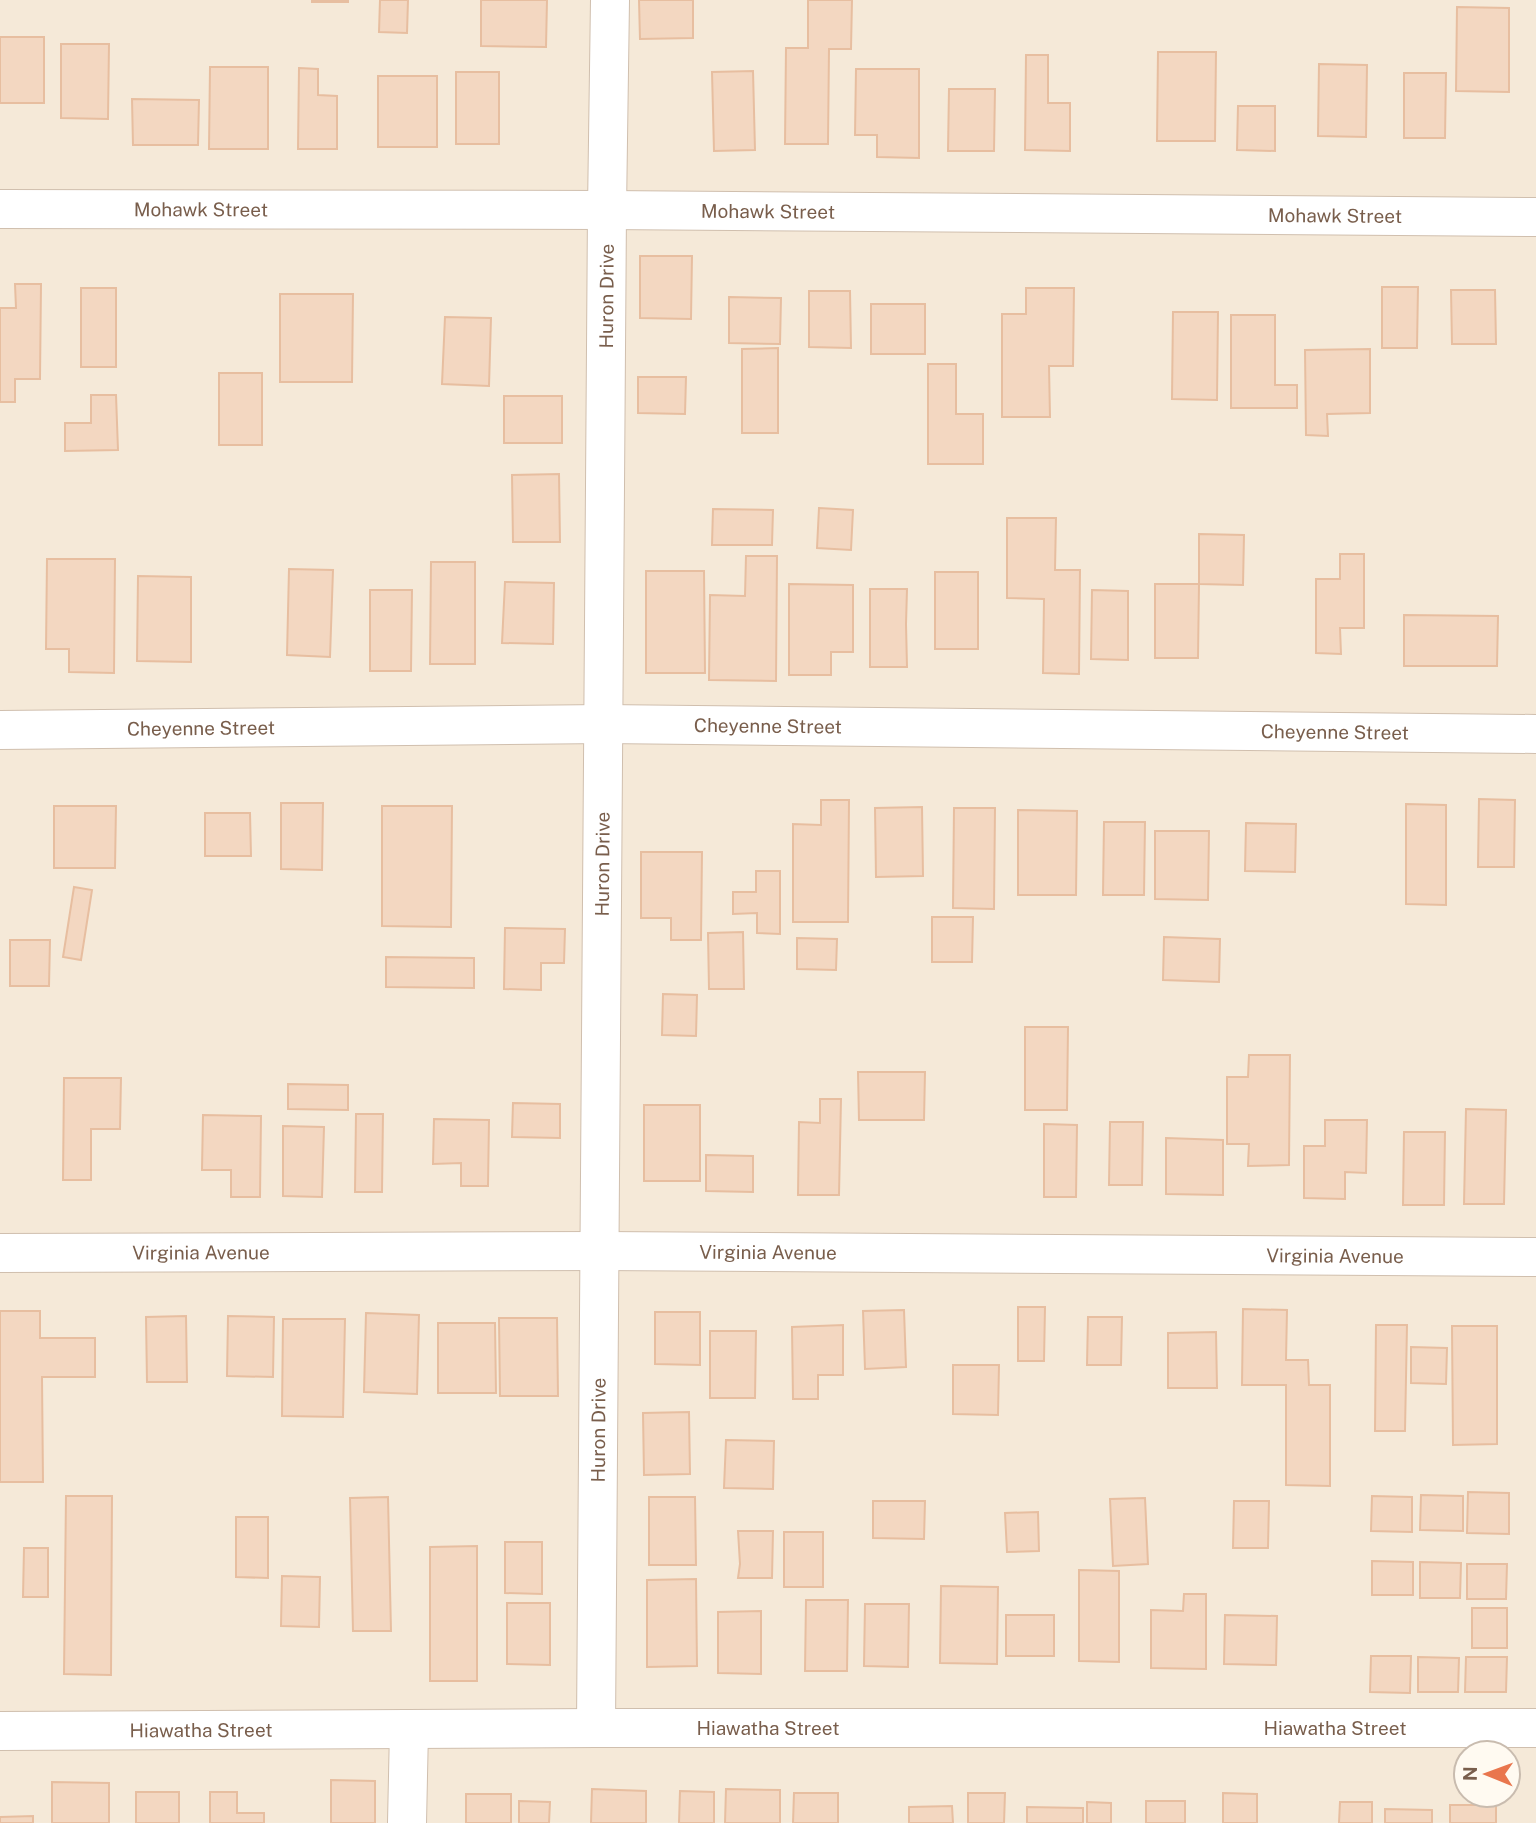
<svg xmlns="http://www.w3.org/2000/svg" width="1536" height="1823" font-family="'Public Sans',sans-serif">
	<style>
		.residential { fill: #f5e9d8; fill-rule: evenodd }
		.building { fill: #f3d7c1; stroke: #e7bea0; stroke-width: 2 }
		.lines { fill: none; stroke-linecap: round; stroke-linejoin: round }
		.minor-casing { stroke: #d0bfae; stroke-width: 40 }
		.minor { stroke: #fff; stroke-width: 38 }
		.labels { text-anchor: middle; stroke-width: 5; stroke-linejoin: round; paint-order: stroke }
		.street-label { font-size: 19px; fill: #795e4c; stroke: #fffaf1 }
	</style>
	<rect width="100%" height="100%" fill="#fdf6ea"/>
	<path class="residential" d="M0 0H1536V1823H0ZM1466 1753H1508V1795H1466Z"/>
	<g class="building">
		<rect x="312" y="0" width="36" height="2"/>
		<path d="M380 0H408L407 33 379 32Z"/>
		<path d="M481 0H547L546 47 481 46Z"/>
		<path d="M639 0H693V38L640 39Z"/>
		<path d="M808 0H852L851 49H829L828 144H785L786 48H808Z"/>
		<path d="M1457 7 1509 8V92L1456 91Z"/>
		<rect x="0" y="37" width="44" height="66"/>
		<path d="M61 44H109L108 119 61 118Z"/>
		<path d="M1158 52H1216L1215 141H1157Z"/>
		<path d="M1026 55H1048V103H1070V151L1025 150Z"/>
		<path d="M1319 64 1367 65 1366 137 1318 136Z"/>
		<path d="M210 67H268V149H209Z"/>
		<path d="M299 68 318 69V95L337 96V149H298Z"/>
		<path d="M856 69H919V158L877 157V135H855Z"/>
		<path d="M753 71 755 150 714 151 712 72Z"/>
		<rect x="456" y="72" width="43" height="72"/>
		<path d="M1404 73H1446L1445 138H1404Z"/>
		<rect x="378" y="76" width="59" height="71"/>
		<path d="M949 89H995L994 151H948Z"/>
		<path d="M132 99 199 100 198 145H133Z"/>
		<path d="M1238 106H1275V151L1237 150Z"/>
		<path d="M640 256H692L691 319 640 318Z"/>
		<path d="M15 284H41L40 379H15V402H0V308H16Z"/>
		<path d="M1382 287H1418L1417 348H1382Z"/>
		<rect x="81" y="288" width="35" height="79"/>
		<path d="M1026 288H1074L1073 366H1049L1050 417H1002V314H1026Z"/>
		<path d="M1451 290H1495L1496 344H1452Z"/>
		<path d="M809 291H850L851 348 809 347Z"/>
		<path d="M280 294H353L352 382H280Z"/>
		<path d="M729 297 781 298 780 344 729 343Z"/>
		<rect x="871" y="304" width="54" height="50"/>
		<path d="M1173 312H1218L1217 400 1172 399Z"/>
		<path d="M1231 315H1275V385H1297V408H1231Z"/>
		<path d="M445 317 491 318 489 386 442 384Z"/>
		<path d="M778 348V433H742V349Z"/>
		<path d="M1370 349V413L1327 414 1328 436 1306 435 1305 350Z"/>
		<path d="M928 364H956V414H983V464H928Z"/>
		<rect x="219" y="373" width="43" height="72"/>
		<path d="M638 377H686L685 414 638 413Z"/>
		<path d="M91 395H116L118 450 65 451V423H91Z"/>
		<rect x="504" y="396" width="58" height="47"/>
		<path d="M559 474 560 542H513L512 475Z"/>
		<path d="M819 508 853 510 851 550 817 548Z"/>
		<path d="M713 509 773 510 772 545H712Z"/>
		<path d="M1007 518H1056L1055 570H1080L1079 674 1043 673 1044 599 1007 598Z"/>
		<path d="M1199 534 1244 535 1243 585 1199 584Z"/>
		<path d="M1340 554H1364V628H1340L1341 654 1316 653V579H1340Z"/>
		<path d="M746 556H777L776 681 709 680 710 595 745 596Z"/>
		<path d="M47 559H115L114 673 69 672V649H46Z"/>
		<path d="M431 562H475V664H430Z"/>
		<path d="M289 569 333 570 330 657 287 655Z"/>
		<path d="M646 571H704L705 673H646Z"/>
		<rect x="935" y="572" width="43" height="77"/>
		<path d="M138 576 191 577V662L137 661Z"/>
		<path d="M505 582 554 583 553 644 502 643Z"/>
		<path d="M789 584 853 585V652H831V675H789Z"/>
		<path d="M1155 584H1199L1198 658H1155Z"/>
		<path d="M870 589H907L906 624 907 667H870Z"/>
		<path d="M370 590H412L411 671H370Z"/>
		<path d="M1092 590 1128 591V660L1091 659Z"/>
		<path d="M1404 615 1498 616 1497 666H1404Z"/>
		<path d="M1479 799 1515 800 1514 867H1478Z"/>
		<path d="M821 800H849L848 922H793V824L821 825Z"/>
		<path d="M281 803H323L322 870 281 869Z"/>
		<path d="M1406 804 1446 805V905L1406 904Z"/>
		<path d="M54 806H116L115 868H54Z"/>
		<path d="M382 806H452L451 927 382 926Z"/>
		<path d="M922 807 923 876 876 877 875 808Z"/>
		<path d="M954 808H995L994 909 953 908Z"/>
		<path d="M1018 810 1077 811 1076 895H1018Z"/>
		<path d="M205 813H250L251 856H205Z"/>
		<path d="M1104 822H1145L1144 895H1103Z"/>
		<path d="M1246 823 1296 824 1295 872 1245 871Z"/>
		<path d="M1155 831H1209L1208 900 1155 899Z"/>
		<path d="M641 852H702L701 940H671V918H641Z"/>
		<path d="M756 871H780V934L757 933V913L733 914V892H756Z"/>
		<path d="M74 887 92 890 81 960 63 957Z"/>
		<path d="M932 917H973L972 962H932Z"/>
		<path d="M505 928 565 929 564 963H541V990L504 989Z"/>
		<path d="M743 932 744 989H709L708 933Z"/>
		<path d="M1164 937 1220 939 1219 982 1163 980Z"/>
		<path d="M797 938 837 939 836 970 797 969Z"/>
		<path d="M10 940H50L49 986H10Z"/>
		<path d="M386 957 474 958V988L386 987Z"/>
		<path d="M663 994 697 995 696 1036 662 1035Z"/>
		<path d="M1025 1027H1068L1067 1110H1025Z"/>
		<path d="M1249 1055H1290L1289 1165 1248 1166 1249 1144H1227V1077H1248Z"/>
		<path d="M858 1072H925L924 1120H859Z"/>
		<path d="M64 1078H121L120 1129H91V1180H63Z"/>
		<path d="M288 1084 348 1085V1110L288 1109Z"/>
		<path d="M820 1099H841L839 1195H798L799 1122 820 1123Z"/>
		<path d="M513 1103 560 1104V1138L512 1137Z"/>
		<rect x="644" y="1105" width="56" height="76"/>
		<path d="M1466 1109 1506 1110 1504 1204H1464Z"/>
		<path d="M356 1114H383L382 1192H355Z"/>
		<path d="M203 1115 261 1116 260 1197H231V1170H202Z"/>
		<path d="M434 1119 489 1120 488 1186H461V1163L433 1164Z"/>
		<path d="M1325 1120H1367L1366 1173 1345 1172V1199L1304 1198V1146H1325Z"/>
		<path d="M1110 1122H1143L1142 1185H1109Z"/>
		<path d="M1044 1124 1077 1125 1076 1197H1044Z"/>
		<path d="M283 1126 324 1127 322 1197 283 1196Z"/>
		<path d="M1404 1132H1445L1444 1205H1403Z"/>
		<path d="M1166 1138 1223 1140V1195L1166 1194Z"/>
		<path d="M706 1155 753 1156V1192L706 1191Z"/>
		<path d="M1018 1307H1045L1044 1361H1018Z"/>
		<path d="M1243 1309 1287 1310 1286 1360H1308L1309 1385H1330V1486L1286 1485V1385H1242Z"/>
		<path d="M904 1310 906 1367 865 1369 863 1311Z"/>
		<path d="M0 1311H40V1338H95V1377H42L43 1482H0Z"/>
		<path d="M655 1312H700V1365L655 1364Z"/>
		<path d="M366 1313 419 1315 417 1394 364 1392Z"/>
		<path d="M186 1316 187 1382H147L146 1317Z"/>
		<path d="M228 1316 274 1317 273 1377 227 1376Z"/>
		<path d="M1088 1317H1122L1121 1365H1087Z"/>
		<path d="M499 1318H557L558 1396H500Z"/>
		<path d="M283 1319H345L343 1417 282 1416Z"/>
		<path d="M438 1323H495L496 1393H438Z"/>
		<path d="M843 1325V1375H818V1399H793L792 1327Z"/>
		<path d="M1376 1325H1407L1405 1431H1375Z"/>
		<path d="M1452 1326H1497V1444L1453 1445Z"/>
		<path d="M710 1331H756L755 1398H710Z"/>
		<path d="M1216 1332 1217 1388H1168V1333Z"/>
		<path d="M1411 1347 1447 1348 1446 1384 1411 1383Z"/>
		<path d="M953 1365H999L998 1415 953 1414Z"/>
		<path d="M689 1412 690 1474 644 1475 643 1413Z"/>
		<path d="M726 1440 774 1441 773 1489 724 1488Z"/>
		<path d="M1468 1492 1509 1493V1534L1467 1533Z"/>
		<path d="M1421 1495 1463 1496V1531L1420 1530Z"/>
		<path d="M66 1496H112L111 1675 64 1674Z"/>
		<path d="M1372 1496 1412 1497V1532L1371 1531Z"/>
		<path d="M388 1497 391 1631H353L350 1498Z"/>
		<path d="M649 1497H695L696 1565H649Z"/>
		<path d="M1145 1498 1148 1564 1113 1566 1110 1499Z"/>
		<path d="M873 1501H925L924 1539 873 1538Z"/>
		<path d="M1234 1501H1269L1268 1548H1233Z"/>
		<path d="M1038 1512 1039 1551 1007 1552 1005 1513Z"/>
		<path d="M236 1517H268V1578L236 1577Z"/>
		<path d="M738 1531H773L772 1578H738L740 1564Z"/>
		<rect x="784" y="1532" width="39" height="55"/>
		<path d="M505 1542H542V1594L505 1593Z"/>
		<path d="M477 1546V1681H430V1547Z"/>
		<path d="M24 1548H48V1597H23Z"/>
		<path d="M1372 1561 1413 1562V1595H1372Z"/>
		<path d="M1420 1562 1461 1563 1460 1598H1420Z"/>
		<path d="M1467 1564H1507L1506 1599H1467Z"/>
		<path d="M1079 1570 1119 1571V1662L1079 1661Z"/>
		<path d="M282 1576 320 1577 319 1627 281 1626Z"/>
		<path d="M696 1579 697 1666 647 1667V1580Z"/>
		<path d="M941 1586 998 1587 997 1664 940 1663Z"/>
		<path d="M1184 1594H1206V1669L1151 1668V1610L1183 1611Z"/>
		<path d="M806 1600H848L847 1671H805Z"/>
		<path d="M507 1603H550V1665L507 1664Z"/>
		<path d="M865 1604H909L908 1667 864 1666Z"/>
		<rect x="1472" y="1608" width="35" height="40"/>
		<path d="M761 1611V1674L718 1673V1612Z"/>
		<rect x="1006" y="1615" width="48" height="41"/>
		<path d="M1225 1615 1277 1616 1276 1665 1224 1664Z"/>
		<path d="M1371 1656H1411L1410 1693 1370 1692Z"/>
		<path d="M1418 1657 1459 1658 1458 1692H1418Z"/>
		<path d="M1466 1657H1507L1506 1692H1465Z"/>
		<path d="M331 1780 375 1781V1823H331Z"/>
		<path d="M52 1782 109 1783V1823H52Z"/>
		<path d="M592 1789 646 1791V1823H591Z"/>
		<path d="M726 1789 780 1790V1823H725Z"/>
		<path d="M680 1791 714 1792V1823H679Z"/>
		<rect x="136" y="1792" width="43" height="31"/>
		<path d="M210 1792H237V1813H264V1823H210Z"/>
		<path d="M794 1793H838V1823H793Z"/>
		<path d="M968 1793H1005L1004 1823H968Z"/>
		<path d="M1223 1793 1257 1794V1823H1223Z"/>
		<rect x="466" y="1794" width="45" height="29"/>
		<path d="M519 1801 550 1802 549 1823H519Z"/>
		<rect x="1146" y="1801" width="39" height="22"/>
		<path d="M1087 1802 1111 1803V1823H1087Z"/>
		<path d="M1340 1802H1372V1823H1339Z"/>
		<rect x="1450" y="1805" width="46" height="18"/>
		<path d="M952 1806 953 1823H909V1807Z"/>
		<path d="M1027 1807 1083 1808V1823H1027Z"/>
		<path d="M1385 1809 1432 1810V1823H1385Z"/>
		<path d="M33 1816V1823H0V1817Z"/>
	</g>
	<g class="lines">
		<g class="minor-casing">
			<g id="minor">
				<path id="s1" d="M0 209 607 210 1536 217"/>
				<path id="s2" d="M0 730 604 724 1536 734"/>
				<path id="s3" d="M0 1253 599 1251 1536 1257"/>
				<path id="s4" d="M596 1728 607 210 610 0"/>
				<path id="s5" d="M0 1731 596 1728H1536"/>
				<path d="M407 1823 409 1730"/>
			</g>
		</g>
		<use href="#minor" class="minor"/>
	</g>
	<g class="labels">
		<g class="street-label">
			<text dy="7" stroke="none"><textPath href="#s1" startOffset="201">Mohawk Street</textPath></text>
			<text dy="7" stroke="none"><textPath href="#s1" startOffset="768">Mohawk Street</textPath></text>
			<text dy="7" stroke="none"><textPath href="#s1" startOffset="1335">Mohawk Street</textPath></text>
			<text dy="7" stroke="none"><textPath href="#s4" startOffset="1432">Huron Drive</textPath></text>
			<text dy="7" stroke="none"><textPath href="#s2" startOffset="768">Cheyenne Street</textPath></text>
			<text dy="7" stroke="none"><textPath href="#s2" startOffset="201">Cheyenne Street</textPath></text>
			<text dy="7" stroke="none"><textPath href="#s2" startOffset="1335">Cheyenne Street</textPath></text>
			<text dy="7" stroke="none"><textPath href="#s4" startOffset="864">Huron Drive</textPath></text>
			<text dy="7" stroke="none"><textPath href="#s3" startOffset="768">Virginia Avenue</textPath></text>
			<text dy="7" stroke="none"><textPath href="#s3" startOffset="201">Virginia Avenue</textPath></text>
			<text dy="7" stroke="none"><textPath href="#s3" startOffset="1335">Virginia Avenue</textPath></text>
			<text dy="7" stroke="none"><textPath href="#s4" startOffset="298">Huron Drive</textPath></text>
			<text dy="7" stroke="none"><textPath href="#s5" startOffset="768">Hiawatha Street</textPath></text>
			<text dy="7" stroke="none"><textPath href="#s5" startOffset="1335">Hiawatha Street</textPath></text>
			<text dy="7" stroke="none"><textPath href="#s5" startOffset="201">Hiawatha Street</textPath></text>
		</g>
	</g>
	<g transform="translate(1487 1774) rotate(271)"><circle r="33" fill="#fffaf1" stroke="#c9bcaf" stroke-width="2"/>
	<path d="M0-5L12 26L0 18L-12 26Z" fill="#e9764d"/>
	<text y="-10" font-size="19" font-weight="bold" text-anchor="middle" fill="#795e4c">N</text>
	</g>
</svg>
